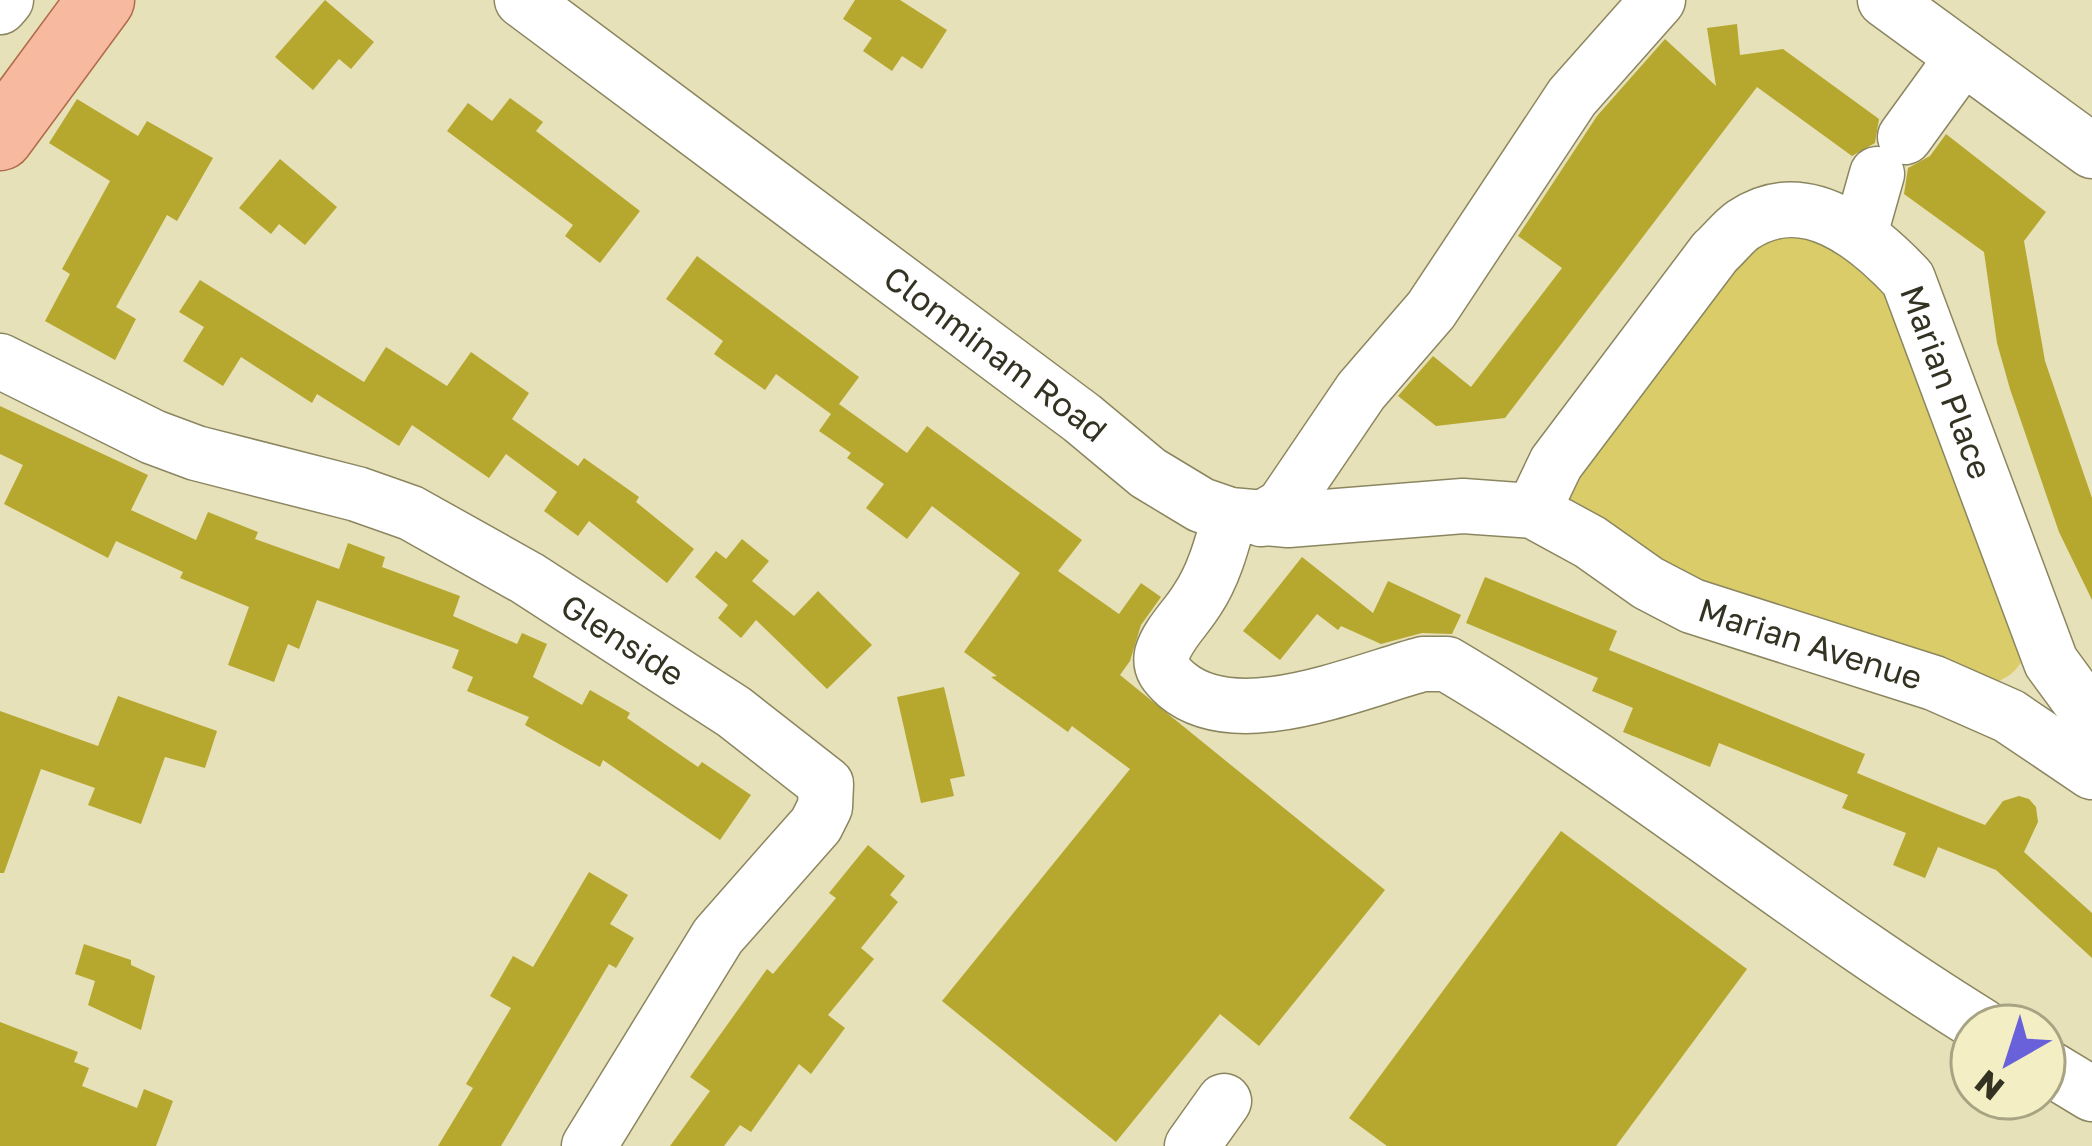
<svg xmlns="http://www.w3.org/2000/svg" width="2092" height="1146" font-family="'Golos Text',sans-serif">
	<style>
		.green { fill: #d9cc69 }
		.building { fill: #b6a72f }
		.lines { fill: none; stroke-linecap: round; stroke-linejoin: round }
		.minor-casing { stroke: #8b8660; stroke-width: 57 }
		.major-casing { stroke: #b06b4a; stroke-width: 69 }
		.minor { stroke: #fff; stroke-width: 54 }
		.major { stroke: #f7b9a0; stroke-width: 66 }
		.labels { text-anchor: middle; stroke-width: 10; stroke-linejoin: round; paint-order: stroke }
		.street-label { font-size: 33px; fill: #343222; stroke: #f3eec4 }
	</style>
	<rect width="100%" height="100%" fill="#e6e1b8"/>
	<path class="green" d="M1804 226 1897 294 2027 649C2019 673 2006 679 1982 688L1668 574 1569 506 1572 475 1748 241Z"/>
	<g class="building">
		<path d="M325 0 374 42 351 69 339 59 313 90 275 57Z"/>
		<path d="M855 0H900L947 30 922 69 902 56 892 71 863 51 872 38 843 19Z"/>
		<path d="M1737 24 1740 55 1783 49 1879 119 1875 143 1852 156 1757 87 1505 418 1436 426 1398 396 1433 356 1471 387 1562 268 1518 236 1597 116 1665 39 1716 86 1707 28Z"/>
		<path d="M510 98 543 122 536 131 640 211 600 263 565 236 573 225 447 131 468 103 492 121Z"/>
		<path d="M77 99 138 136 147 121 213 158 177 221 167 215 116 307 136 319 115 360 45 321 70 274 62 269 110 181 49 143Z"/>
		<path d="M1946 134 2046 212 2024 241 2045 361 2092 498V600L2059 532 2010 389 1997 343 1984 252 1904 194 1908 168 1930 156Z"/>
		<path d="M280 159 337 207 305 245 279 224 271 234 239 208Z"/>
		<path d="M697 256 859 377 839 404 907 453 927 426 1082 540 1058 571 1119 614 1141 583 1161 597 1141 625 1130 661 1120 675 1385 890 1259 1046 1220 1014 1116 1142 942 1001 1130 769 1072 726 1068 732 991 677 997 676 964 652 1020 573 932 506 907 539 866 508 884 484 847 458 851 453 819 431 831 414 776 374 765 390 714 354 723 341 666 299Z"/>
		<path d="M200 280 364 382 386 347 447 386 471 352 529 393 512 419 578 466 584 458 639 497 636 502 694 549 667 583 589 521 578 536 544 511 557 492 506 454 489 478 412 425 399 446 317 394 312 403 241 357 223 386 183 361 204 327 179 312Z"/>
		<path d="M0 406 148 475 131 510 196 540 208 512 258 532 255 539 339 569 348 543 385 557 382 567 460 596 453 616 517 644 522 633 547 644 533 677 582 705 590 690 630 713 627 718 698 767 702 762 751 795 720 840 603 760 600 767 525 725 529 717 467 691 473 677 452 668 459 650 317 600 299 649 288 644 274 682 228 665 249 607 180 578 183 572 116 541 108 558 4 504 23 465 0 454Z"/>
		<path d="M742 539 769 561 752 581 794 616 818 591 872 645 827 689 756 620 741 638 718 618 728 605 695 577 716 551 726 559Z"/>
		<path d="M1302 557 1373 613 1388 581 1461 615 1452 634 1422 633 1381 644 1341 626 1338 630 1317 614 1280 660 1243 631Z"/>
		<path d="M1485 577 1617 631 1609 650 1865 754 1857 773 1952 812 1985 825 2003 801 2019 796 2029 799 2036 807 2038 822 2024 852 2092 913V958L1996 870 1938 847 1925 878 1893 865 1906 833 1842 808 1848 795 1719 743 1710 767 1623 732 1633 708 1592 691 1598 678 1466 623Z"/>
		<path d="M944 687 965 776 950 779 954 796 921 803 897 697Z"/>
		<path d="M118 696 217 731 205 768 165 757 141 824 88 805 95 788 41 769 4 873H0V711L98 746Z"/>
		<path d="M1561 831 1747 969 1616 1146H1387L1349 1118Z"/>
		<path d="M868 845 905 876 890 895 898 902 861 948 874 959 828 1015 845 1028 811 1074 799 1064 751 1132 740 1125 724 1146H670L710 1091 690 1077 767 969 773 974 836 898 829 893Z"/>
		<path d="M589 872 628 895 610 924 634 938 616 968 609 964 501 1146H438L473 1088 466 1084 511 1008 490 996 513 956 533 967Z"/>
		<path d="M84 944 131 960V965L155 976 141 1030 88 1005 95 981 75 974Z"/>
		<path d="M0 1022 78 1052 74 1062 89 1068 82 1086 137 1108 144 1089 173 1101 156 1146H0Z"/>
	</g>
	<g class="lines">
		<g class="minor-casing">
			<g id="minor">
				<path id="s1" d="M522 0 1082 418 1148 473 1201 505 1230 515 1288 520 1463 506 1533 511 1590 542 1648 583 1692 606 1934 683 2009 716 2092 772"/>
				<path d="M1885 0 2092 151"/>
				<path d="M0 7 6 0"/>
				<path d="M1905 137 1963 57"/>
				<path d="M1860 234 1877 174"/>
				<path id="s2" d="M0 361 153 437 196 453 357 494 411 513 527 578 734 712 826 784 825 807 816 825 718 936 589 1146"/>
				<path id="s3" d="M1533 511 1556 463 1715 252C1724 244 1733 232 1743 225 1805 184 1866 234 1908 279L2051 662 2092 718"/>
				<path d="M1230 515C1222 544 1214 575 1197 600 1186 618 1168 634 1162 654 1159 668 1167 676 1177 685 1237 735 1356 682 1423 664H1447C1633 774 1799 913 1982 1026"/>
				<path d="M1261 519 1283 506 1361 391 1431 310 1572 97 1658 0"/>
				<path d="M2044 1065 2092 1094"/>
				<path d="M1192 1146 1224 1101"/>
			</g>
		</g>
		<g class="major-casing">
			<path id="major" d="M0 137 101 0"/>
		</g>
		<use href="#minor" class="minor"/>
		<use href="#major" class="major"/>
	</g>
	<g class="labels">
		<g class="street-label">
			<text dy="12" stroke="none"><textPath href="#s1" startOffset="591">Clonminam Road</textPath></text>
			<text dy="12" stroke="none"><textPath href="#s3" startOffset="657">Marian Place</textPath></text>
			<text dy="12" stroke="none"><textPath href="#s2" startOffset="687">Glenside</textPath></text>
			<text dy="12" stroke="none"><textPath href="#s1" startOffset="1491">Marian Avenue</textPath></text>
		</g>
	</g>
	<g transform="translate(2008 1062) rotate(219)"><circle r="57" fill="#f3eec4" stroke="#a7a383" stroke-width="3"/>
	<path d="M0-9L21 45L0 30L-21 45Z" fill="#6961da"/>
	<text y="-18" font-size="33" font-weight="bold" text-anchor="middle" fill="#343222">N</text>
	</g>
</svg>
